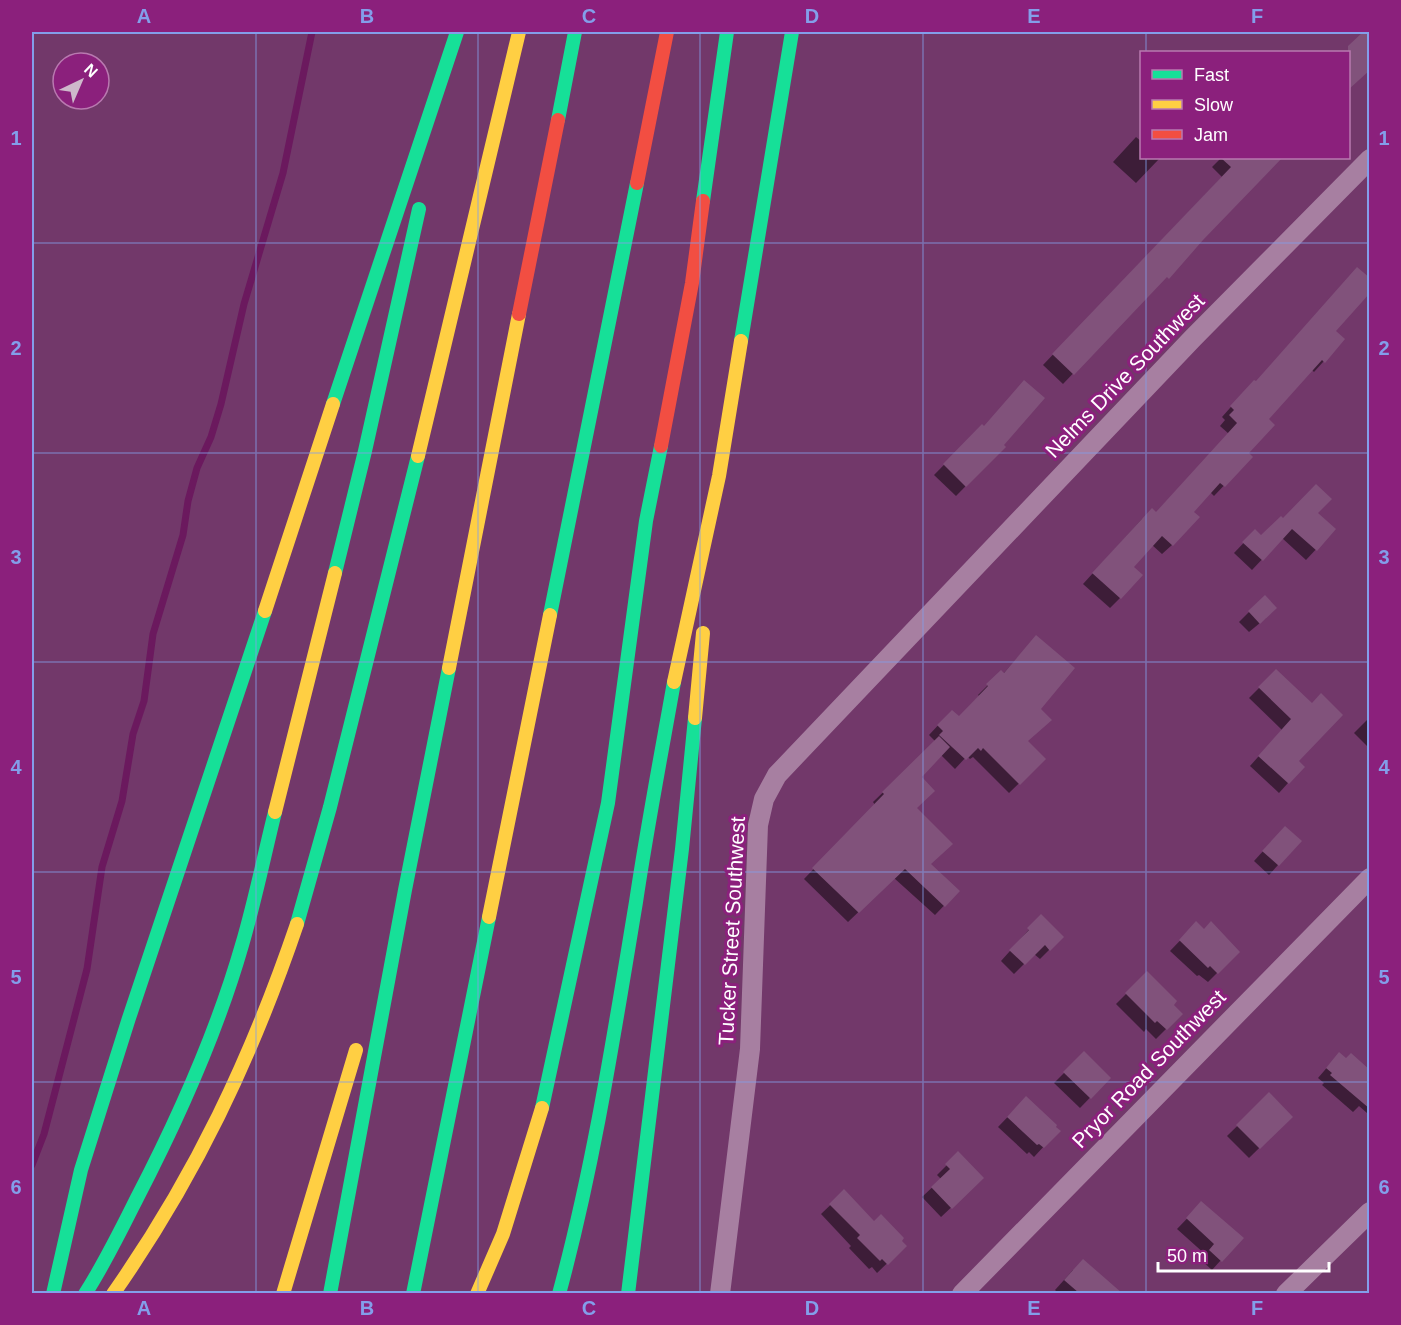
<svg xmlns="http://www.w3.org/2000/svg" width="1401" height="1325" font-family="Arial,sans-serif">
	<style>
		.shadow { fill: #0007 }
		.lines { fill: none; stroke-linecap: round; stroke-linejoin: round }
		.stream { stroke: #6b195e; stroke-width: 7 }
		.building { fill: #81527b }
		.street { stroke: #a77fa1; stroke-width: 20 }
		.fast { stroke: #16e098; stroke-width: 14 }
		.slow { stroke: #ffcf43; stroke-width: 14 }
		.jam { stroke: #f24e42; stroke-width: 14 }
		.grid { fill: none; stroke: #839eea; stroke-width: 1.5; stroke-opacity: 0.55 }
		.labels { text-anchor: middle; stroke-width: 6; stroke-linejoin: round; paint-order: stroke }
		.street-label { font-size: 21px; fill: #fff; stroke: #8b207c }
		.neatline { fill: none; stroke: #839eea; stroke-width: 2 }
		.grid-label { font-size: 20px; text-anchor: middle; font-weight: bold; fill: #839eea }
	</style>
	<rect width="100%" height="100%" fill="#72386a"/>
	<g class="shadow">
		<path d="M1136 137 1142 142V158L1159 159 1136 183 1113 162Z"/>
		<path d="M1221 158H1279L1063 384 1043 365 1222 177 1212 167Z"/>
		<path d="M1334 331 1343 340 1314 372 1311 369 1267 419 1247 453 1251 457 1214 496 1210 492 1192 512 1172 545 1162 554 1152 545 1132 567 1120 598 1110 608 1083 584 1142 519 1156 513 1229 434 1220 426 1225 420 1222 417 1245 391Z"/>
		<path d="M982 426 1004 447 956 496 934 475Z"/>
		<path d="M1316 513 1334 530 1306 560 1282 538 1252 570 1234 553 1255 531 1261 537Z"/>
		<path d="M1249 612 1266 618 1249 632 1239 622Z"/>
		<path d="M1036 637 1039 709 1027 742 1044 759 1009 793 973 757 970 759 967 756 955 769 941 755 920 777 915 808 929 865 958 891 935 915 894 878 848 922 804 879 875 805 873 802 931 746 935 741 929 735 942 721 958 718 979 696 978 695 1001 672 1003 674Z"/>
		<path d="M1276 671 1311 705 1297 761 1288 783 1279 793 1250 766 1282 730 1249 698Z"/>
		<path d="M1370 717V749L1354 733Z"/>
		<path d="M1275 838 1278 865 1269 875 1254 861Z"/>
		<path d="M1041 916 1062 937 1040 959 1034 954 1014 974 1001 961Z"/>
		<path d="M1196 924 1204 931 1238 952 1208 982 1199 975 1197 976 1170 951Z"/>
		<path d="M1147 973 1181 1014 1156 1039 1146 1029 1144 1032 1116 1004Z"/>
		<path d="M1084 1053 1109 1078 1080 1108 1054 1083Z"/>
		<path d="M1330 1064 1367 1070 1370 1067V1110L1367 1113 1359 1106 1353 1112 1322 1085 1324 1083 1318 1078Z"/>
		<path d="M1269 1095 1291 1117 1249 1158 1227 1136Z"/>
		<path d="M1026 1098 1058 1131 1034 1157 1029 1152 1027 1154 998 1127Z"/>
		<path d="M958 1154 972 1188 941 1217 922 1197 941 1179 937 1175Z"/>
		<path d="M844 1192 874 1223 905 1246 877 1273 872 1267 869 1269 849 1248 851 1246 821 1214Z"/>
		<path d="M1202 1203 1221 1260 1212 1270 1201 1260 1206 1255 1177 1229Z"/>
		<path d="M1073 1270 1115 1289 1111 1293 1059 1294 1055 1290Z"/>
	</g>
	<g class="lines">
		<path class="stream" d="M32 1165 44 1134 87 969 102 867 122 801 133 734 144 701 153 634 183 535 188 501 197 468 211 437 221 404 244 304 283 173 312 32"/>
	</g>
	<g class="building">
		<path d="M1363 32H1370V70L1348 90V46Z"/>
		<path d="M1221 158H1282L1203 240 1169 279 1167 277 1074 375 1052 354 1231 167Z"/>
		<path d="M1357 267 1370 278V293L1336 331 1345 339 1325 363 1322 360 1269 419 1275 425 1249 453 1253 457 1225 487 1220 483 1194 512 1200 517 1173 546 1162 536 1134 567 1143 575 1121 599 1092 573 1152 508 1156 512 1237 423 1229 415 1234 410 1230 406 1254 380 1256 381Z"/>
		<path d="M1024 380 1045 398 1004 445 1006 447 966 487 943 464 982 424 984 426Z"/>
		<path d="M1316 484 1332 499 1318 513 1336 529 1317 551 1292 529 1263 561 1242 542 1255 529 1261 535 1281 516 1283 518Z"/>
		<path d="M1265 595 1277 608 1260 624 1248 611Z"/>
		<path d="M1036 635 1075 668 1041 709 1052 720 1028 741 1046 759 1020 785 983 748 981 751 978 748 966 760 939 735 943 731 937 725 952 710 959 716 988 686 986 684 1001 670 1004 673Z"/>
		<path d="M1276 669 1312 703 1321 693 1343 715 1299 761 1305 767 1289 784 1258 756 1291 719 1258 687Z"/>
		<path d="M939 736 950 747 922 777 935 791 917 808 953 844 931 864 960 891 945 907 905 869 859 913 812 868 884 794 882 792Z"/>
		<path d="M1285 826 1302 841 1279 866 1262 851Z"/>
		<path d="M1041 914 1064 937 1050 951 1045 945 1025 965 1009 950 1029 930 1027 928Z"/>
		<path d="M1196 921 1204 929 1211 921 1240 952 1218 974 1210 966 1208 968 1179 940Z"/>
		<path d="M1147 971 1177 1001 1174 1005 1183 1014 1167 1030 1157 1021 1155 1023 1125 993Z"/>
		<path d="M1084 1051 1111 1078 1091 1099 1063 1072Z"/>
		<path d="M1339 1052 1346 1058 1351 1053 1370 1070V1109L1330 1075 1332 1073 1326 1068Z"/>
		<path d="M1269 1092 1293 1117 1260 1149 1236 1125Z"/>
		<path d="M1026 1096 1057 1125 1056 1127 1061 1131 1044 1148 1039 1144 1037 1145 1007 1117Z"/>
		<path d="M958 1151 984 1178 952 1209 931 1187 950 1169 945 1164Z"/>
		<path d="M844 1189 874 1221 881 1214 904 1238 902 1241 907 1246 888 1265 882 1259 880 1261 857 1238 860 1235 829 1204Z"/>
		<path d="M1201 1201 1244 1238 1222 1262 1209 1250 1214 1244 1186 1218Z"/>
		<path d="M1083 1259 1122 1293H1079L1064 1280Z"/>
	</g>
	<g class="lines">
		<g class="street">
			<path d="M720 1294 750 1049 758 825 764 799 777 775 1193 338 1370 159"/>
			<path d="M962 1294 1370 878"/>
			<path d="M1286 1294 1370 1212"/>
		</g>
		<g class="fast">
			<path d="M558 120 575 32"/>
			<path d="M703 201 727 32"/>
			<path d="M741 341 792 32"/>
			<path d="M333 404 457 32"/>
			<path d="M335 573 365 451 419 209"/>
			<path d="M550 615 637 183"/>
			<path d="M297 924 330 807 418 456"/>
			<path d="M542 1108 608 803 646 521 661 446"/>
			<path d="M53 1294 81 1170 129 1018 265 611"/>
			<path d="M85 1294C105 1263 121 1230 137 1198 179 1117 217 1032 242 945 255 901 264 856 275 812"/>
			<path d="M330 1294 405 890 449 668"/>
			<path d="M413 1294 489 917"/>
			<path d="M559 1294C594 1165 614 1034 636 902 647 828 661 755 674 682"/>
			<path d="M628 1294 682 849 695 718"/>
		</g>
		<g class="slow">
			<path d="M418 456 519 32"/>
			<path d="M265 611 333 404"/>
			<path d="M449 668 519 314"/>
			<path d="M674 682 719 476 741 341"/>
			<path d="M695 718 703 633"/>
			<path d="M275 812 335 573"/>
			<path d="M489 917 550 615"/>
			<path d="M113 1294C195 1177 251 1059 297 924"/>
			<path d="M283 1294 356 1050"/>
			<path d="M477 1294 503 1234 542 1108"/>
		</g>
		<g class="jam">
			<path d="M637 183 667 32"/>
			<path d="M519 314 558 120"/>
			<path d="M661 446 692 283 703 201"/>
		</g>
	</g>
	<path class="grid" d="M256 32V1294M478 32V1294M700 32V1294M923 32V1294M1146 32V52M1146 158V1294M32 243H1370M32 453H1370M32 662H1370M32 872H1370M32 1082H1370"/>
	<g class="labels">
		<g class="street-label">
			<text transform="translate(1125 376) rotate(-46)" y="7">Nelms Drive Southwest</text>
			<text transform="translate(732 931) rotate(-87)" y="7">Tucker Street Southwest</text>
			<text transform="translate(1149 1069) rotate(-46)" y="7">Pryor Road Southwest</text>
		</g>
	</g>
	<rect width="1401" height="1325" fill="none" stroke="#8b207c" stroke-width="66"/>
	<rect x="1140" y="51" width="210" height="108" fill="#8b207c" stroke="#b979b0" stroke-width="1.5"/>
	<rect x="1152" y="70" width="30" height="9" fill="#16e098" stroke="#b979b0" stroke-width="1.5"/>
	<text x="1194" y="81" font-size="18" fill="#ffffff">Fast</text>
	<rect x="1152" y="100" width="30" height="9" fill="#ffcf43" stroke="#b979b0" stroke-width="1.5"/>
	<text x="1194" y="111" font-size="18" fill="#ffffff">Slow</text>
	<rect x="1152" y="130" width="30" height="9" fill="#f24e42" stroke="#b979b0" stroke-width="1.5"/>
	<text x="1194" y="141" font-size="18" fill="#ffffff">Jam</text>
	<g transform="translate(81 81) rotate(44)"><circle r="28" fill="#8b207c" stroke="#b979b0" stroke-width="1.5"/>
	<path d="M0-4.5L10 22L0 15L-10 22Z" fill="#ceb9cb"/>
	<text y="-9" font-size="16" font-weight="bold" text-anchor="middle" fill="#ffffff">N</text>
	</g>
	<path d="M1158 1262v9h171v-9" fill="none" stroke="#ffffff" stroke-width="3"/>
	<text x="1167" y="1262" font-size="18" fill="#ffffff" stroke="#8b207c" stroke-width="4.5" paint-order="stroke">50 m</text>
	<rect x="33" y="33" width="1335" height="1259" class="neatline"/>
	<g class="grid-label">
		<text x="144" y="23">A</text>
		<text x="367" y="23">B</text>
		<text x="589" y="23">C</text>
		<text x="812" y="23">D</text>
		<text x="1034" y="23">E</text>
		<text x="1257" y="23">F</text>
		<text x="16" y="145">1</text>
		<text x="1384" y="145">1</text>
		<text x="16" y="355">2</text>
		<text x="1384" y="355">2</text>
		<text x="16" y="564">3</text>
		<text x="1384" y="564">3</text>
		<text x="16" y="774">4</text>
		<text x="1384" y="774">4</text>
		<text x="16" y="984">5</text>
		<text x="1384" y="984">5</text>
		<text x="16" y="1194">6</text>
		<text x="1384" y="1194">6</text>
		<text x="144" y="1315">A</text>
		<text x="367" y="1315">B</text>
		<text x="589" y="1315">C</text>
		<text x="812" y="1315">D</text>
		<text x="1034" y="1315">E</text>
		<text x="1257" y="1315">F</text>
	</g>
</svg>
